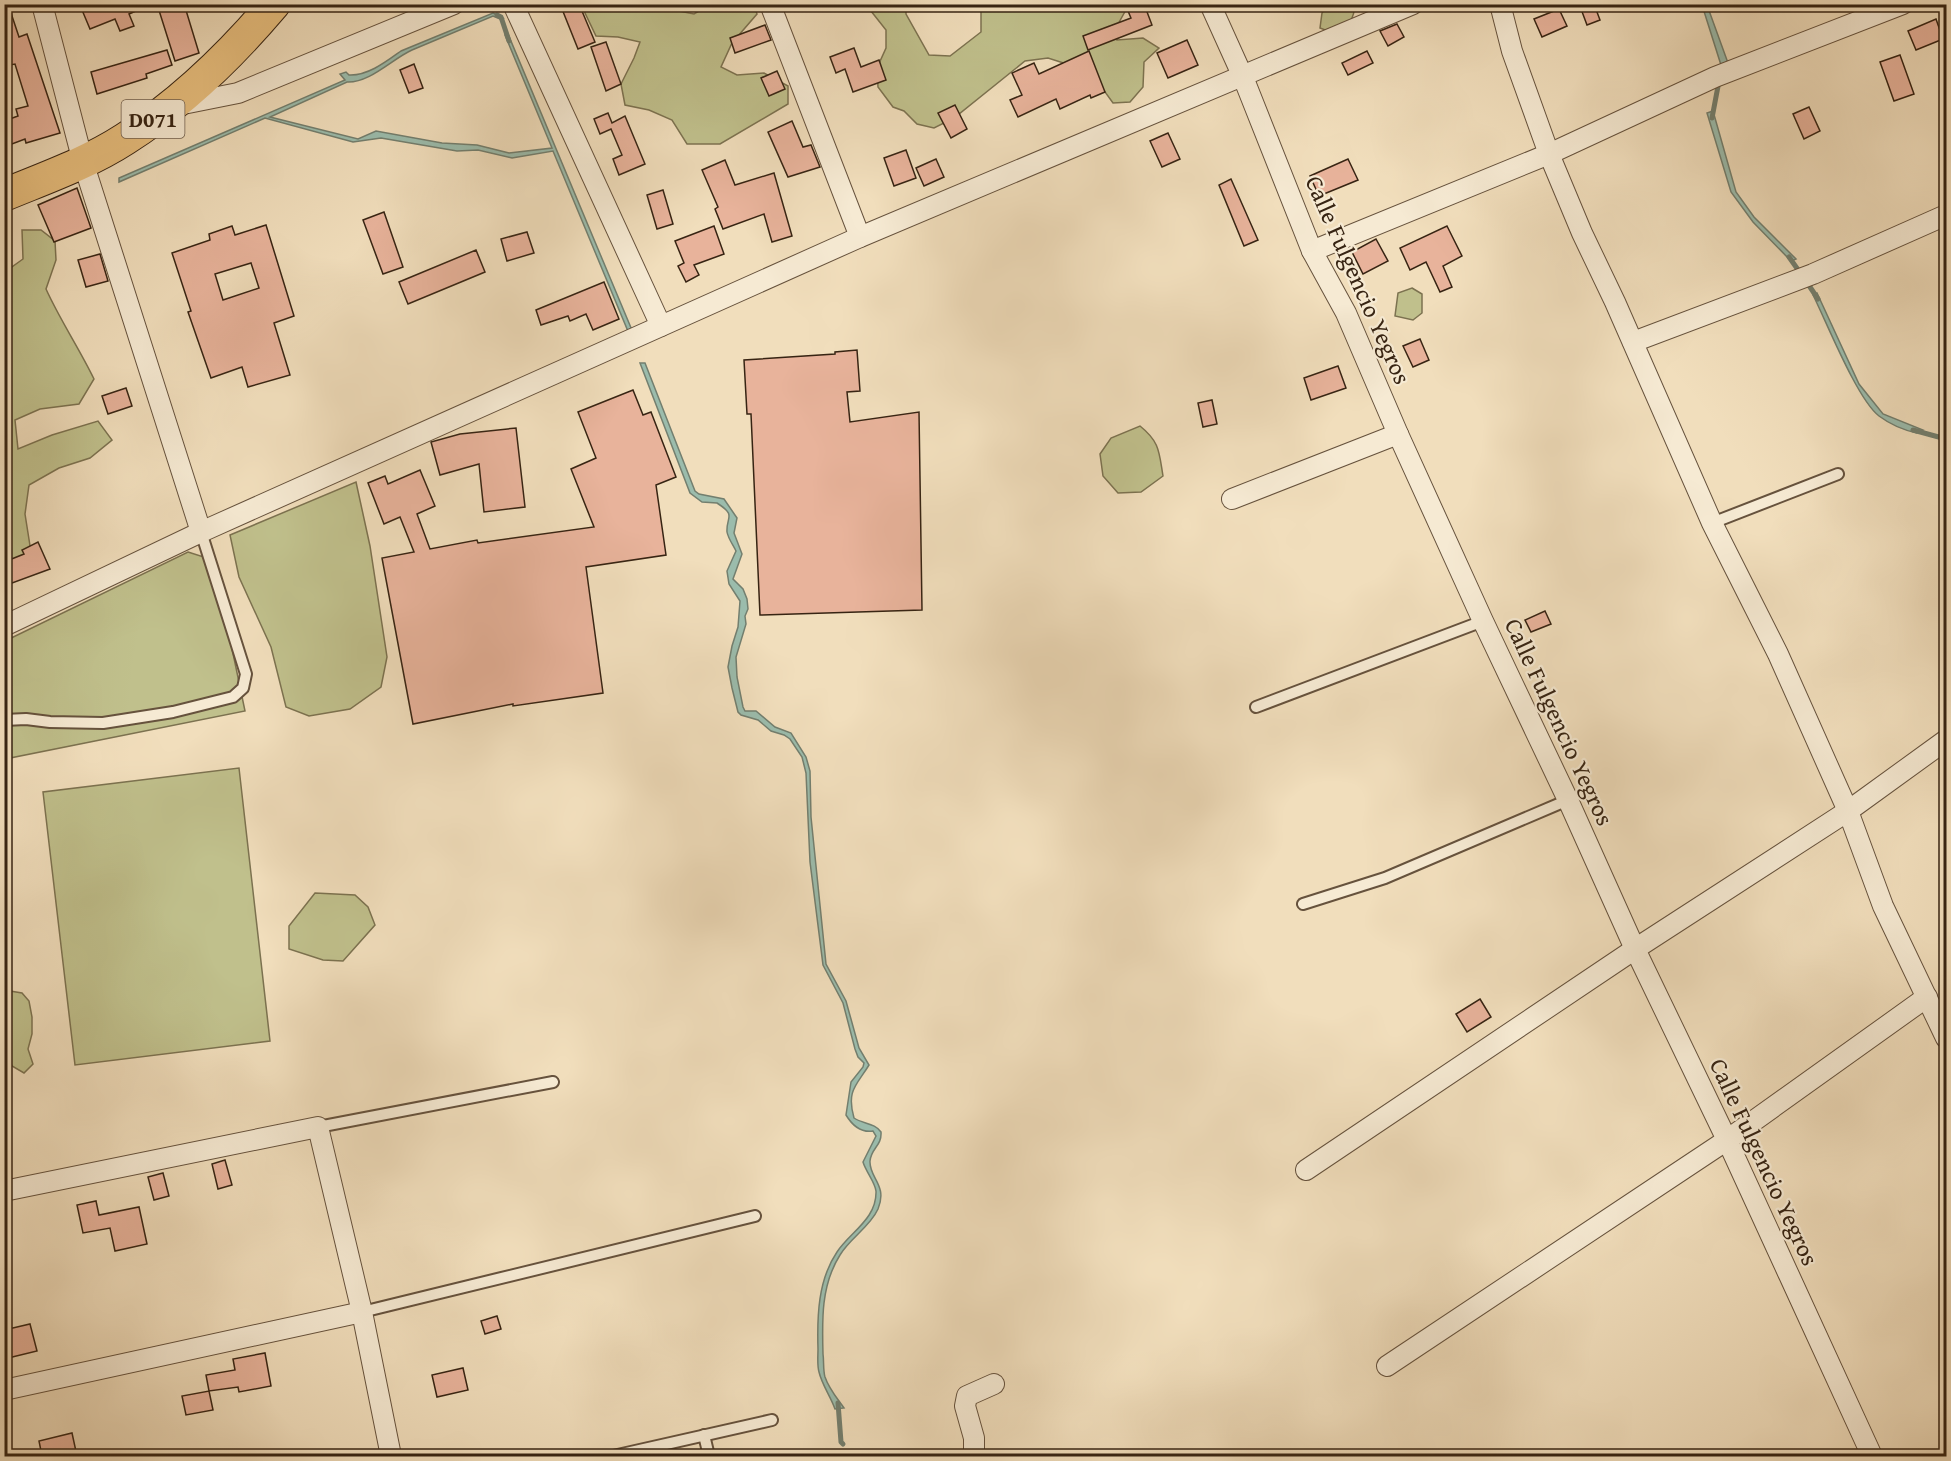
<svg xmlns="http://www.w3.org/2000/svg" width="1951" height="1461" font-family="'Gentium Book Plus',serif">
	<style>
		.green { fill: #c0c08c; stroke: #7c7250; stroke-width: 1.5 }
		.water { fill: #9bbcac; stroke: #737f6f; stroke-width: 1.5 }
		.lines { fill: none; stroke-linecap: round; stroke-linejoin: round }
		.stream { stroke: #737f6f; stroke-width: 5 }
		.building { fill: #e8b39b; stroke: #372413; stroke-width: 1.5; fill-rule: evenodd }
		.lane-casing { stroke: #66523d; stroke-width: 14 }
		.street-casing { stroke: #66523d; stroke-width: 22 }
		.primary-casing { stroke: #372413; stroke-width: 34 }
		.lane { stroke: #f6ead3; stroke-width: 10 }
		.street { stroke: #f6ead3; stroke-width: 20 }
		.primary { stroke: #e8bf7e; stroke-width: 32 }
		.labels { text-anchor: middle; stroke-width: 4.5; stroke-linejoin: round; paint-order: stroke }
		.shield { fill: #f6ead3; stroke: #705f4d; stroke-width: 1.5 }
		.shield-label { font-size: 22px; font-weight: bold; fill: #372413 }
		.street-label { font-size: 24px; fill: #372413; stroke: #f6ead3 }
	</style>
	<rect width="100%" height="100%" fill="#f1debc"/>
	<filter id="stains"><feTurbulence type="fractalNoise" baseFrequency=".00333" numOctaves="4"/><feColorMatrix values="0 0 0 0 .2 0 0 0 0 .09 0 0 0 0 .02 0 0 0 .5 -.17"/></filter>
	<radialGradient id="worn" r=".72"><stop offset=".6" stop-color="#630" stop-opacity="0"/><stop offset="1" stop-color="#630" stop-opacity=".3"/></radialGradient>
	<g class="green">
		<path d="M981 4 1126 5 1127 8 1117 26V40L1143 38 1159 48 1144 62 1143 87 1130 102 1113 103 1095 78 1076 67 1048 58 1025 61 954 118 934 128 917 124 904 111 893 107 878 87 877 68 886 48V30L867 6 862 5H906V14L929 55 950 56 981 32Z"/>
		<path d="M584 5H663L664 8 694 14 706 7 705 5H754L757 14 732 43 721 67 737 75 764 73 788 86V104L720 144H687L672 120 649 110 625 105 621 84 634 58 640 42 618 37 596 36 585 13Z"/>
		<path d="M1327 5H1355C1354 18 1349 26 1338 35L1320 28 1322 13Z"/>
		<path d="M22 230H41L55 241 56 260 46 289C60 320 79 348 94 379L79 404 40 409 15 420 18 449 52 435 98 421 112 440 90 458 59 468 29 485 25 514 31 552 5 565V272L23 259Z"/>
		<path d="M1412 288 1422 294V313L1413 320 1395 316 1398 293Z"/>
		<path d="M1140 426C1160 442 1159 452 1163 476L1141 492 1118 493 1103 476 1100 454 1111 438Z"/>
		<path d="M356 482 370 546 387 657 381 687 350 709 309 716 286 707 271 647 239 577 230 535Z"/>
		<path d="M188 552 207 558 225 615 245 711 5 759V641Z"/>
		<path d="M239 768 270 1041 75 1065 43 792Z"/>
		<path d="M315 893 355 895 368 907 375 925 343 961 323 960 289 949V926Z"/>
		<path d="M10 991 22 993 29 1001 32 1017V1034L28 1049 33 1064 24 1073 12 1066 5 1049V997Z"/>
	</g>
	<g class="water">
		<path d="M1702 5H1707L1728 63 1721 65Z"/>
		<path d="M493 13 503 18 500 19 493 16 412 50C392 59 370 83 347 82L270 117 358 139 376 131 442 143 477 145 509 153 552 148 505 35 508 34 634 335 630 336 553 151 512 158 478 150 457 151 381 138 353 142 265 118 119 182V178L345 80 340 74 346 72 349 75C368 76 387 61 401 51Z"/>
		<path d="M1713 111 1736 192 1754 217 1796 259 1791 261 1753 222 1731 192 1707 113Z"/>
		<path d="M1817 293 1859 384 1883 414 1923 430 1917 433C1903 430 1891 425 1879 416 1857 399 1827 323 1813 295Z"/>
		<path d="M640 363H645L695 491 699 494 724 499 737 518 734 533 742 554 733 579 743 589 747 599 748 609 745 616 746 624 736 657 737 677 743 707 745 711H756L775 727 791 733 806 757 810 771 811 817 826 964 846 1001 859 1048 869 1065C857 1085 846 1090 854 1118 863 1124 875 1123 881 1132 882 1146 871 1148 870 1161 869 1178 888 1185 878 1209 870 1227 850 1238 840 1255 821 1285 822 1320 823 1354 824 1361 823 1370 825 1377 829 1389 837 1398 844 1408L835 1409C831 1397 822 1385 819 1372 817 1365 818 1356 818 1349 817 1316 818 1280 837 1252 850 1232 877 1219 876 1191 875 1182 866 1172 863 1162L876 1136 873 1131C860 1133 852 1125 846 1115L851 1082 863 1067 864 1063 858 1057 855 1049 843 1003 823 965 810 862 806 773 802 757 790 739 784 735 771 731 758 720 741 715 738 712 732 688 728 667 732 646 738 627 740 601 729 584 727 571 736 551C733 545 728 538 727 532 726 516 737 516 717 503L702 502 690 493Z"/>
	</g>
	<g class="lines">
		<g class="stream">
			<path d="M497 15 501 17 509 41"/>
			<path d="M1712 118 1719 81"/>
			<path d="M1789 257 1801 274"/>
			<path d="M1806 281 1818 299"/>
			<path d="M1913 430 1946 439"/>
			<path d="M838 1403 841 1442 843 1444"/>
		</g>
	</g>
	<g class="building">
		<path d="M4 4H8L19 37 27 34 60 133 26 143 25 139 4 147V121L18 116 16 109 28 106 15 64 10 65 4 47Z"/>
		<path d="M96 4H150V5L129 14 134 26 120 31 115 19 90 29 82 10Z"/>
		<path d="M157 4H175L177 10 185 7 199 53 175 61Z"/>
		<path d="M560 4H579L595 42 578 49Z"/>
		<path d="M1125 4H1144L1152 25 1088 50 1083 36 1131 18Z"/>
		<path d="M1592 4H1594L1600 20 1587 25 1581 9Z"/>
		<path d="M1559 9 1567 26 1542 37 1534 19Z"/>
		<path d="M1936 19 1943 39 1916 50 1908 31Z"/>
		<path d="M1397 24 1404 37 1388 46 1380 31Z"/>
		<path d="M765 25 771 40 735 53 730 38Z"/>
		<path d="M1187 40 1198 65 1168 78 1157 53Z"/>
		<path d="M606 42 621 84 606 91 591 47Z"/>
		<path d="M854 48 861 67 879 60 886 80 853 92 845 69 836 73 830 57Z"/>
		<path d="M167 50 172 65 146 74 147 78 97 94 91 72Z"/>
		<path d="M1089 51 1105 92 1091 98 1090 95 1060 109 1056 99 1018 117 1010 100 1022 95 1012 73 1034 63 1039 74Z"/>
		<path d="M1367 51 1373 63 1348 75 1342 63Z"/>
		<path d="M1900 55 1914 94 1894 101 1880 62Z"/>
		<path d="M414 64 423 88 409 93 400 70Z"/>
		<path d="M777 71 785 89 769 96 761 78Z"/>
		<path d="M955 105 967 129 951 138 938 113Z"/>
		<path d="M1809 107 1820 131 1804 139 1793 114Z"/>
		<path d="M608 113 612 123 625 116 645 164 619 175 613 159 622 155 611 129 600 134 594 119Z"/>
		<path d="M792 121 803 147 811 145 820 167 788 177 768 132Z"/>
		<path d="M1168 133 1180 159 1162 167 1150 141Z"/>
		<path d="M906 150 916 178 894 186 884 158Z"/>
		<path d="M936 159 944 177 924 186 916 168Z"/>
		<path d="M1348 159 1358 180 1319 196 1310 176Z"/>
		<path d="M725 160 735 185 774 173 792 236 772 242 764 214 723 229 715 209 718 207 702 170Z"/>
		<path d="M1231 179 1258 240 1244 246 1219 185Z"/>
		<path d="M77 188 91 228 54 242 38 205Z"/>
		<path d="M663 190 673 224 657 229 647 195Z"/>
		<path d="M384 212 403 267 383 274 363 220Z"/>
		<path d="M266 225 294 316 274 323 290 375 248 387 242 367 211 378 188 312 191 311 172 253 210 240 209 234 232 226 235 235ZM251 263 259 288 223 300 215 274Z"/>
		<path d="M714 226 724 254 694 265 699 275 686 282 678 266 684 263 675 241Z"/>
		<path d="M1447 226 1462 256 1443 266 1452 287 1440 292 1426 262 1410 270 1400 248Z"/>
		<path d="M527 232 534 253 507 261 501 239Z"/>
		<path d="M1376 239 1388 261 1363 274 1352 252Z"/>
		<path d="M476 250 485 272 408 304 399 282Z"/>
		<path d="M100 254 108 281 86 287 78 260Z"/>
		<path d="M604 282 619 319 593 330 586 314 570 321 568 316 541 325 536 310Z"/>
		<path d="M1420 339 1429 360 1413 367 1403 346Z"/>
		<path d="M857 350 860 391 847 392 850 422 919 412 922 610 760 615 751 414H747L744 360 835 354V352Z"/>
		<path d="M1338 366 1346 388 1311 400 1304 378Z"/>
		<path d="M126 388 132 406 108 414 102 396Z"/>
		<path d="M633 390 643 415 651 412 676 477 656 485 666 555 586 567 603 693 513 706V704L413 724 382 558 414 552 400 517 384 524 368 483 385 476 388 484 420 470 435 506 417 514 430 549 477 540 478 543 594 527 571 469 596 458 578 412Z"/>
		<path d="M1212 400 1217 424 1203 427 1198 403Z"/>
		<path d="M516 428 525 507 484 512 479 464 440 475 431 442 460 434Z"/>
		<path d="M38 542 50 569 4 586V562L24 554 22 550Z"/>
		<path d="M1545 611 1551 624 1531 632 1525 620Z"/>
		<path d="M1480 999 1491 1017 1467 1032 1456 1014Z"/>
		<path d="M225 1160 232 1185 218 1189 212 1164Z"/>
		<path d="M163 1173 169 1196 154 1200 148 1177Z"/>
		<path d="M96 1201 99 1215 139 1207 147 1244 115 1251 110 1228 83 1233 77 1205Z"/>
		<path d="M497 1316 501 1329 485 1334 481 1321Z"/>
		<path d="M30 1324 37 1351 4 1359V1330Z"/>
		<path d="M265 1353 271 1386 239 1392 238 1387 209 1391 206 1375 235 1370 233 1359Z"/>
		<path d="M463 1368 468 1390 437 1397 432 1375Z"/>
		<path d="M209 1391 213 1410 186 1415 182 1396Z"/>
		<path d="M72 1433 77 1456H42L39 1441Z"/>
	</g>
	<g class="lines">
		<g class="lane-casing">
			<g id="lane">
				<path d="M1712 523 1838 474"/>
				<path d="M1256 707 1483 621"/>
				<path d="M4 720 26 719 50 722 103 723 173 712 233 697 243 688 246 674 201 532"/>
				<path d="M1303 904 1385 878 1568 800"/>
				<path d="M318 1127 553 1082"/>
				<path d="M362 1312 755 1216"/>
				<path d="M704 1435 709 1456"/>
				<path d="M613 1456 772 1420"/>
			</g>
		</g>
		<g class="street-casing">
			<g id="street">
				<path d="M42 4 83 162 201 532"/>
				<path d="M513 4 661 326"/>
				<path d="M770 4 860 237"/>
				<path d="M1210 4 1243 77 1312 251 1346 313 1398 434 1483 621 1568 800 1635 949 1727 1140 1872 1456"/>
				<path d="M1500 4 1512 51 1549 154 1582 233 1615 302 1712 523 1778 654 1848 811 1883 906 1946 1038"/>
				<path d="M178 105 238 93 454 4"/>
				<path d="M1312 251 1549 154 1715 77 1903 4"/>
				<path d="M1633 342 1813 274 1946 215"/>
				<path d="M1232 499 1398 434"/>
				<path d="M4 626 201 532 860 237 1413 4"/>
				<path d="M1306 1170 1635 949 1848 811 1946 740"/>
				<path d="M4 1191 318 1127 362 1312 391 1456"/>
				<path d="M1387 1366 1727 1140 1927 997"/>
				<path d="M4 1390 362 1312"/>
				<path d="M974 1456V1438L965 1406 967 1396 994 1384"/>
			</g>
		</g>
		<g class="primary-casing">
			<path id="primary" d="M4 195C45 178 88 163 125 139 182 103 230 56 274 4"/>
		</g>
		<use href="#lane" class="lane"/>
		<use href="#street" class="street"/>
		<use href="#primary" class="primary"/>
	</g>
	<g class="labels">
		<rect class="shield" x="121.5" y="100" width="63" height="38" rx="4.5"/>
		<g class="shield-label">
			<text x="153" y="127">D071</text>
		</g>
		<g class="street-label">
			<text transform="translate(1358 280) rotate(66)" y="8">Calle Fulgencio Yegros</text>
			<text transform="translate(1559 722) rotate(65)" y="8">Calle Fulgencio Yegros</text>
			<text transform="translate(1764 1162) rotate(65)" y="8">Calle Fulgencio Yegros</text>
		</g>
	</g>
	<rect width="1951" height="1461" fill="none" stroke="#f1debc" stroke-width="24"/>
	<rect x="6" y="6" width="1939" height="1449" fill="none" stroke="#372413" stroke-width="3"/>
	<rect x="12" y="12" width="1927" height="1437" fill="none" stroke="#372413" stroke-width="1.5"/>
	<rect width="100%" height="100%" filter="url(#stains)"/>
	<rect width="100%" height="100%" fill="url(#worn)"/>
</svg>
